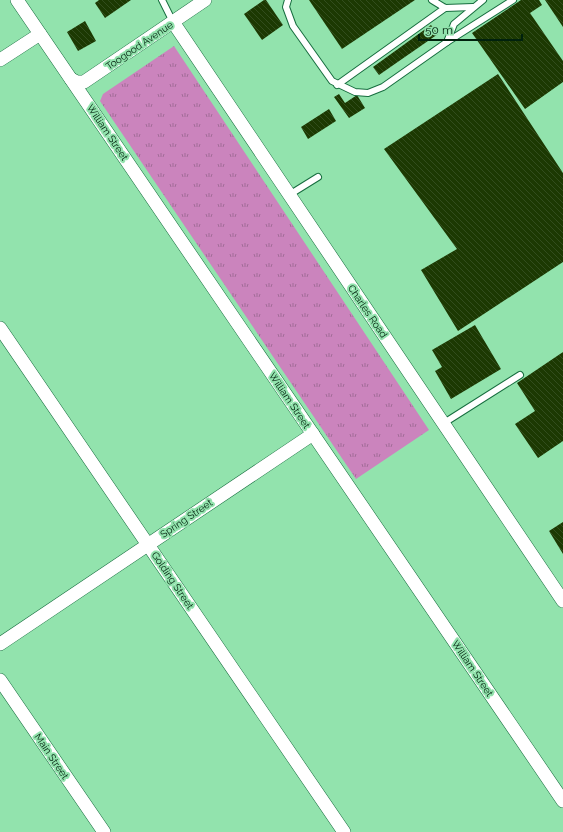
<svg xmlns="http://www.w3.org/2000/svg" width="563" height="832" font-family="Raleway,sans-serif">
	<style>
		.park { fill: url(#park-tufts) }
		.building { fill: url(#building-back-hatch) }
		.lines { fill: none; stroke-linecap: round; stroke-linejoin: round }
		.lane-casing { stroke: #176e3f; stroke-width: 8 }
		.street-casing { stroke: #176e3f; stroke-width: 14 }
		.lane { stroke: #fff; stroke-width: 6 }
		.street { stroke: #fff; stroke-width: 13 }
		.labels { text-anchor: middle; stroke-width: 4; stroke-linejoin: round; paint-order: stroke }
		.street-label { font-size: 10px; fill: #00210d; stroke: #92e3ad }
	</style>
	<defs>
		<pattern id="park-tufts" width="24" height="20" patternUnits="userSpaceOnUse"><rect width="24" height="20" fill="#cb84bd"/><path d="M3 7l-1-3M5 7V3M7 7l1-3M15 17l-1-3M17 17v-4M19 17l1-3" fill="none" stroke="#a26c98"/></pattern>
		<pattern id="building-back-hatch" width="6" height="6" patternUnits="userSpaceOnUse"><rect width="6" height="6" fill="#1c3902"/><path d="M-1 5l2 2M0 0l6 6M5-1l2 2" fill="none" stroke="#324d1d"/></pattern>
	</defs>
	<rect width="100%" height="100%" fill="#92e3ad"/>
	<path class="park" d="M174 46 429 430 356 479 100 101 103 94Z"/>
	<g class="building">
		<path d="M99 0H131L105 18 95 3Z"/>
		<path d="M264 0H266L283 25 262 40 244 14Z"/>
		<path d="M309 0H415L342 49Z"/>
		<path d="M521 0H539L542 5 530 13 563 61V82L525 109 472 33Z"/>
		<path d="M545 0H563V27Z"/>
		<path d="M85 21 96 41 78 51 67 32Z"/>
		<path d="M431 25 438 34 379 75 373 67Z"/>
		<path d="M498 74 563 173V262L458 331 421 270 457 249 384 149Z"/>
		<path d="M339 94 345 103 357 95 365 108 349 118 334 97Z"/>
		<path d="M329 109 336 121 308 139 301 127Z"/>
		<path d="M475 325 501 369 451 399 435 371 442 367 432 350Z"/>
		<path d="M563 352V441L538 458 515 424 535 411 517 383Z"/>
		<path d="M563 522V554L549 531Z"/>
	</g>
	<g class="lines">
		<g class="lane-casing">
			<g id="lane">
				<path d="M162 0 173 22"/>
				<path d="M288 0 286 7 293 26 332 81 355 92 368 93 383 87 447 42 454 24 483 0"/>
				<path d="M432 0 445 8 473 7"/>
				<path d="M447 42 513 0"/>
				<path d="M337 85 445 8"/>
				<path d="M289 195 318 177"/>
				<path d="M444 423 520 375"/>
			</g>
		</g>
		<g class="street-casing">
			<g id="street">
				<path d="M17 0 563 801"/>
				<path d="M173 22 563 601"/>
				<path d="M0 60 40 34"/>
				<path d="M71 79 77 82H84L205 0"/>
				<path d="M0 328 344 832"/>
				<path d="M0 644 313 434"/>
				<path d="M0 680 104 832"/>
			</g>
		</g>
		<use href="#lane" class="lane"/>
		<use href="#street" class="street"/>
	</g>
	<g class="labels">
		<g class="street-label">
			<text transform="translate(139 45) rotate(-34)" y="4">Toogood Avenue</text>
			<text transform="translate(108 132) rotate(56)" y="4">William Street</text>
			<text transform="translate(368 311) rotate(56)" y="4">Charles Road</text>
			<text transform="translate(290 400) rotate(56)" y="4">William Street</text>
			<text transform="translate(186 518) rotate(-34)" y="4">Spring Street</text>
			<text transform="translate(173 580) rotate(56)" y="4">Golding Street</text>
			<text transform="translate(473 668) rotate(56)" y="4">William Street</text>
			<text transform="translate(52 756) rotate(56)" y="4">Main Street</text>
		</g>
	</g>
	<path d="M419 34v6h103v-6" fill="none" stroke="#00210d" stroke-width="2"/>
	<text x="425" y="34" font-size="12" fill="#00210d" stroke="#92e3ad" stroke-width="3" paint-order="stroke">50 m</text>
</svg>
